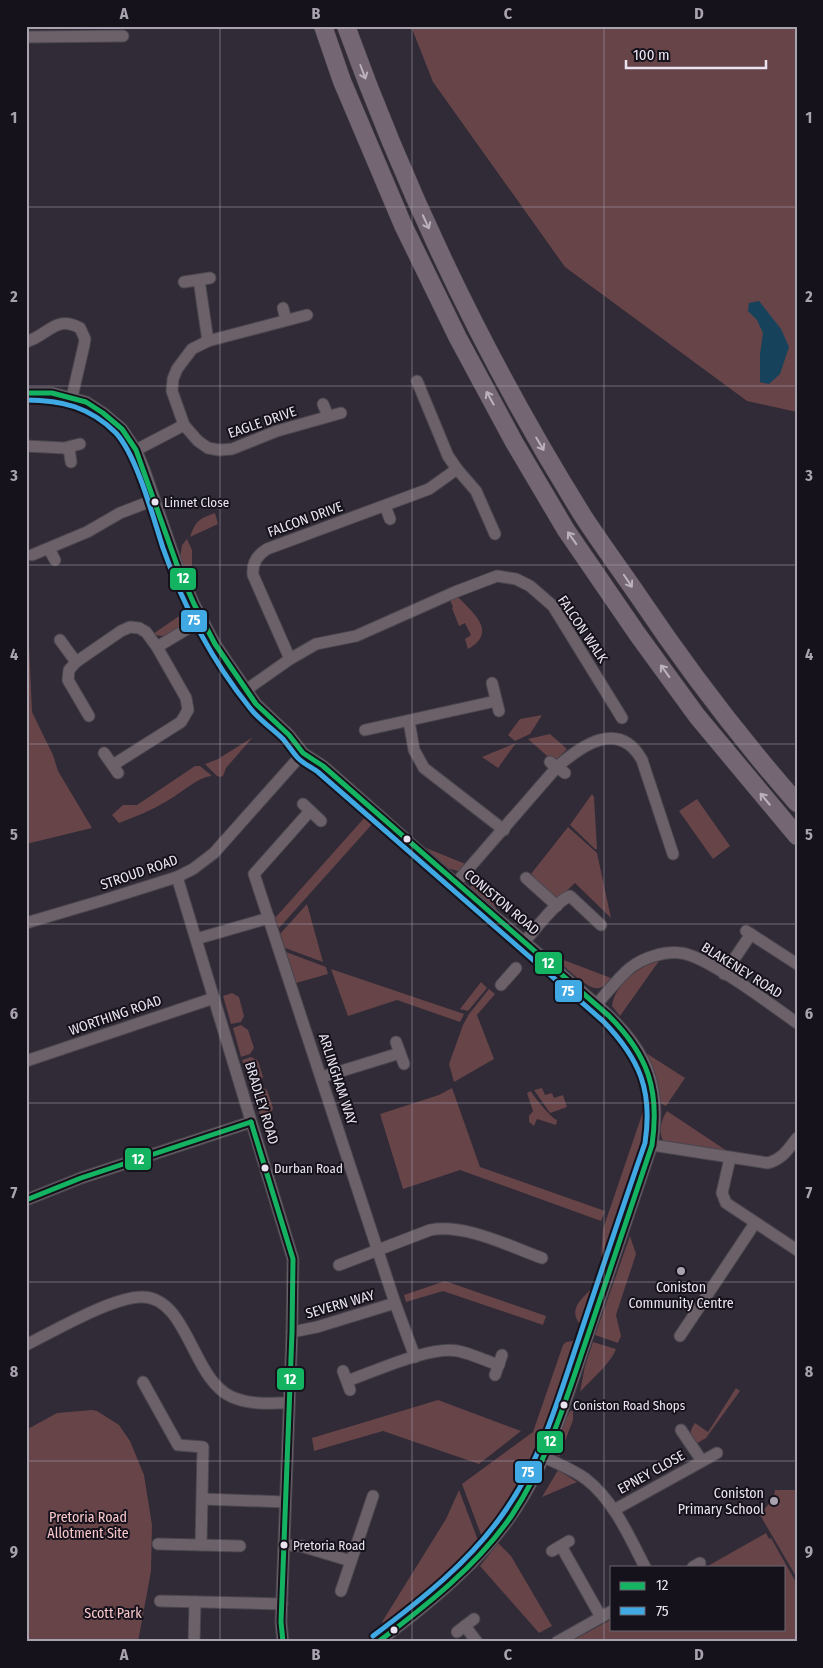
<svg xmlns="http://www.w3.org/2000/svg" width="823" height="1668" font-family="'Fira Sans Condensed',sans-serif">
	<style>
		.green { fill: #664448 }
		.water { fill: #17425b }
		.lines { fill: none; stroke-linecap: round; stroke-linejoin: round }
		.minor-casing { stroke: #4a464f; stroke-width: 13 }
		.highway-casing { stroke: #4a464f; stroke-width: 19 }
		.minor { stroke: #6c6169; stroke-width: 11 }
		.highway { stroke: #746672; stroke-width: 18 }
		.bus-1-casing { stroke: #16121b; stroke-width: 9 }
		.bus-2-casing { stroke: #16121b; stroke-width: 9 }
		.bus-1 { stroke: #13b361; stroke-width: 5 }
		.bus-2 { stroke: #40a8e2; stroke-width: 5 }
		.oneway { stroke: #bbb2be }
		.grid { fill: none; stroke: #a9a3b0; stroke-width: 1; stroke-opacity: 0.55 }
		.bus-dot { fill: #eae4f1; stroke: #16121b; stroke-width: 2 }
		.poi-dot { fill: #a9a3b0; stroke: #16121b; stroke-width: 2 }
		.labels { text-anchor: middle; stroke-width: 4; stroke-linejoin: round; paint-order: stroke }
		.bus-label { font-size: 13px; fill: #eae4f1; stroke: #16121b; text-anchor: start }
		.street-label { font-size: 14px; fill: #eae4f1; stroke: #16121b }
		.poi-label { font-size: 14px; fill: #eae4f1; stroke: #16121b }
		.park-label { font-size: 14px; fill: #fac7ca; stroke: #16121b }
		.line-badge { stroke: #16121b; stroke-width: 2 }
		.badge-label { font-size: 14px; text-anchor: middle; font-weight: bold; fill: #fff }
		.neatline { fill: none; stroke: #a9a3b0; stroke-width: 2 }
		.grid-label { font-size: 16px; text-anchor: middle; font-weight: bold; fill: #a9a3b0 }
	</style>
	<rect width="100%" height="100%" fill="#302b36"/>
	<g class="green">
		<path d="M411 26H797V412L747 401 565 267 433 82Z"/>
		<path d="M215 513 218 524 190 537C196 520 199 519 215 513Z"/>
		<path d="M187 539 192 550V587L180 557 182 545Z"/>
		<path d="M26 578 32 712 53 755 58 771 92 828 26 844Z"/>
		<path d="M458 597C472 612 499 632 468 649L465 639 471 635 465 623 459 626 452 608 453 607 450 600Z"/>
		<path d="M182 614C183 631 168 640 153 634Z"/>
		<path d="M542 715 530 734 515 741 508 735 520 719Z"/>
		<path d="M550 734 567 749 554 762 528 739Z"/>
		<path d="M253 737 226 768 223 776 221 777 217 776 205 764 218 759Z"/>
		<path d="M516 743 498 768 482 757 484 756Z"/>
		<path d="M195 766H200L212 776C198 777 180 794 167 801 152 810 135 817 119 823L112 815 123 805H137Z"/>
		<path d="M592 794 594 797 597 849H595L570 825Z"/>
		<path d="M697 799 730 846 713 859 679 811Z"/>
		<path d="M366 816 374 822 279 928 275 918Z"/>
		<path d="M568 827 597 853 611 918 575 883 557 900 531 874Z"/>
		<path d="M426 848 468 865 458 871 447 868Z"/>
		<path d="M475 872 500 915 471 889 470 878Z"/>
		<path d="M307 904 323 962 285 948 280 934Z"/>
		<path d="M286 952 326 967 328 974 296 983Z"/>
		<path d="M553 956 611 978C608 982 605 987 599 988 588 991 562 964 553 956Z"/>
		<path d="M659 961 620 1016 612 1006C614 985 640 965 659 961Z"/>
		<path d="M331 969 464 1014 460 1022 397 1000 348 1016Z"/>
		<path d="M481 982 487 988 468 1011 460 1009Z"/>
		<path d="M489 989 495 994 477 1015 494 1059 454 1082 449 1064 463 1025 469 1014Z"/>
		<path d="M232 993 239 997 244 1016 241 1022 231 1024 223 996Z"/>
		<path d="M241 1025 248 1030 254 1048 250 1054 241 1057 233 1028Z"/>
		<path d="M646 1053 685 1078 666 1106 660 1103C658 1085 655 1068 646 1053Z"/>
		<path d="M251 1057 258 1061 263 1077 260 1083 251 1086 242 1060Z"/>
		<path d="M260 1086 267 1090 273 1108 270 1114 261 1117 251 1089Z"/>
		<path d="M452 1088 480 1167 605 1211 601 1221 460 1170 403 1189 380 1114 439 1095Z"/>
		<path d="M542 1088 545 1095 552 1093 554 1098 563 1095 567 1107 550 1113 534 1090Z"/>
		<path d="M531 1091C534 1097 551 1118 557 1120L556 1125 537 1119 534 1126 529 1122V1116L533 1111 527 1093Z"/>
		<path d="M647 1100C654 1135 639 1166 627 1198 620 1220 613 1240 603 1260H601L603 1229Z"/>
		<path d="M667 1111 727 1151 665 1143C657 1134 661 1120 667 1111Z"/>
		<path d="M630 1236 636 1254 616 1315 621 1336 618 1343 595 1335Z"/>
		<path d="M445 1281 546 1316 543 1325 443 1291 406 1302 404 1295Z"/>
		<path d="M595 1285 590 1313 584 1331 578 1329 580 1324C567 1308 584 1297 595 1285Z"/>
		<path d="M576 1336 581 1338C563 1390 547 1446 518 1494 508 1511 496 1526 483 1540L462 1484 533 1432 563 1345 566 1342 573 1341Z"/>
		<path d="M593 1342 616 1349C611 1363 591 1380 580 1392L585 1366Z"/>
		<path d="M736 1388 740 1391 706 1438 696 1444C689 1437 689 1431 695 1423L708 1432Z"/>
		<path d="M438 1400 521 1431 479 1464 383 1431 314 1451 312 1438Z"/>
		<path d="M92 1410 97 1411 119 1425 130 1441 144 1475 152 1525 151 1571 138 1642H26V1430L57 1413Z"/>
		<path d="M570 1411H573V1420L559 1457C546 1445 564 1424 570 1411Z"/>
		<path d="M558 1470 577 1482 542 1497Z"/>
		<path d="M459 1490 479 1543 431 1589 385 1626 382 1622 446 1519Z"/>
		<path d="M775 1490H797V1578L760 1515 774 1497Z"/>
		<path d="M766 1533 769 1539 771 1538 797 1584V1638L790 1642H570L612 1619V1629H784V1567H706Z"/>
		<path d="M498 1543 511 1556 552 1626 539 1633 480 1566Z"/>
	</g>
	<path class="water" d="M759 301 781 329 789 347 780 374 769 384 760 382V354L763 333 757 320 748 311 749 303Z"/>
	<g class="lines">
		<g class="minor-casing">
			<g id="minor">
				<path d="M26 37 123 36"/>
				<path d="M199 280 208 341"/>
				<path d="M184 282 210 278"/>
				<path d="M283 308 286 320"/>
				<path d="M307 315 208 341 192 349 177 369 173 379 172 391 184 425 198 441 208 448 219 450 232 449 277 431 341 413"/>
				<path d="M26 342C50 334 55 315 80 328L85 339 84 345 72 397"/>
				<path d="M417 381 448 456 457 469 476 491 495 534"/>
				<path d="M26 393H52L86 402 103 413 122 429 136 450 144 469 177 565 194 604 215 644 256 704 289 735 303 753 323 766C368 805 412 845 457 884 493 915 530 946 566 978 594 1003 626 1026 643 1060 657 1087 657 1116 652 1145L560 1418C550 1444 539 1470 525 1494 491 1554 433 1601 378 1642"/>
				<path d="M323 404 328 416"/>
				<path d="M26 446 64 448 80 444"/>
				<path d="M69 448 71 462"/>
				<path d="M136 450 184 425"/>
				<path d="M385 506 390 519"/>
				<path d="M49 549 55 560"/>
				<path d="M32 555 87 532 120 513 154 500"/>
				<path d="M60 640 76 662"/>
				<path d="M157 647 202 620"/>
				<path d="M290 659 253 575C252 564 257 555 267 549L429 489 457 469"/>
				<path d="M492 683 499 711"/>
				<path d="M246 690 290 659 316 644 356 636 455 592 497 576 516 579 530 586 553 606 622 718"/>
				<path d="M89 716 68 680 69 670 76 662 121 631 130 627 139 628 146 632 157 647 186 698 188 710 181 722 113 765"/>
				<path d="M409 721 414 750 424 768 504 830"/>
				<path d="M365 730 496 701"/>
				<path d="M104 753 118 773"/>
				<path d="M550 762 565 773"/>
				<path d="M303 804 321 821"/>
				<path d="M310 811 254 874 395 1303 415 1357"/>
				<path d="M177 877 293 1259 292 1332 281 1622 283 1642"/>
				<path d="M526 878 557 906"/>
				<path d="M456 883 557 767C582 745 619 719 642 760L673 854"/>
				<path d="M26 923 104 900 177 877 193 869 214 853 303 753"/>
				<path d="M746 931 797 964"/>
				<path d="M196 939 269 918"/>
				<path d="M525 941C536 929 556 901 570 896L601 925"/>
				<path d="M724 974 751 934"/>
				<path d="M501 985 516 968"/>
				<path d="M596 1005C607 993 618 978 630 968 644 957 665 951 681 953 707 956 773 1006 797 1023"/>
				<path d="M396 1042 404 1064"/>
				<path d="M26 1061 214 998"/>
				<path d="M322 1077 400 1053"/>
				<path d="M652 1145 768 1163C783 1159 788 1149 797 1138"/>
				<path d="M730 1158 722 1193 726 1203 797 1250"/>
				<path d="M26 1200 81 1178 251 1122"/>
				<path d="M339 1265 430 1230C464 1223 509 1246 542 1258"/>
				<path d="M292 1332 317 1327 395 1303"/>
				<path d="M680 1336 755 1223"/>
				<path d="M26 1345C54 1331 112 1297 142 1297 188 1297 192 1380 232 1397 250 1405 270 1403 289 1403"/>
				<path d="M343 1371 350 1390"/>
				<path d="M495 1375 502 1355"/>
				<path d="M347 1381C376 1371 428 1346 458 1351 472 1354 486 1361 499 1365"/>
				<path d="M143 1382 178 1445 203 1447 201 1545"/>
				<path d="M681 1430 702 1461"/>
				<path d="M544 1457C558 1464 574 1470 586 1479 614 1501 629 1536 645 1567"/>
				<path d="M203 1499 285 1502"/>
				<path d="M614 1510 717 1453"/>
				<path d="M158 1544 240 1546"/>
				<path d="M285 1545 301 1546 351 1561"/>
				<path d="M561 1546 601 1617"/>
				<path d="M552 1551 569 1541"/>
				<path d="M693 1567 700 1563"/>
				<path d="M341 1591 373 1496"/>
				<path d="M160 1601 282 1604"/>
				<path d="M465 1626 477 1642"/>
				<path d="M457 1632 474 1619"/>
				<path d="M194 1642 195 1602"/>
				<path d="M557 1642 612 1611"/>
			</g>
		</g>
		<g class="highway-casing">
			<g id="highway">
				<path d="M323 26 342 81 403 225 458 338 514 442 566 530 638 635 697 716 797 836"/>
				<path d="M346 26C408 197 487 362 583 516 600 542 619 568 637 594 686 667 739 737 797 803"/>
			</g>
		</g>
		<use href="#minor" class="minor"/>
		<use href="#highway" class="highway"/>
		<g class="bus-1-casing">
			<g id="bus-1">
				<path d="M26 393H52L86 402 103 413 122 429 136 450 177 565 194 604 215 644 256 704 289 735 303 753 323 766 609 1016C648 1055 660 1090 652 1145 630 1209 609 1274 587 1338 566 1399 548 1461 512 1515 477 1566 427 1605 378 1642"/>
				<path d="M251 1122 293 1259 292 1332 281 1622 283 1642"/>
				<path d="M26 1200 81 1178 251 1122"/>
			</g>
		</g>
		<g class="bus-2-casing">
			<path id="bus-2" d="M26 400C62 400 90 407 116 433 137 456 153 517 163 548 183 605 212 661 250 708 259 720 272 728 283 739 288 745 292 751 297 757 302 763 311 767 318 772L603 1021C640 1059 653 1091 645 1143 622 1209 600 1275 578 1341 558 1400 541 1460 505 1511 471 1561 421 1600 373 1636"/>
		</g>
		<use href="#bus-1" class="bus-1"/>
		<use href="#bus-2" class="bus-2"/>
	</g>
	<defs><path id="oneway-shaft" d="M-6 0H5M1.5-3L5.5 0L1.5 3" fill="none" stroke-width="1.6" stroke-linecap="round" stroke-linejoin="round" transform="scale(1.25)"/></defs>
	<g class="oneway">
		<use href="#oneway-shaft" transform="translate(363 72) rotate(69)"/>
		<use href="#oneway-shaft" transform="translate(426 222) rotate(65)"/>
		<use href="#oneway-shaft" transform="translate(490 398) rotate(-119)"/>
		<use href="#oneway-shaft" transform="translate(540 444) rotate(59)"/>
		<use href="#oneway-shaft" transform="translate(572 538) rotate(-125)"/>
		<use href="#oneway-shaft" transform="translate(628 581) rotate(56)"/>
		<use href="#oneway-shaft" transform="translate(665 671) rotate(-126)"/>
		<use href="#oneway-shaft" transform="translate(765 799) rotate(-130)"/>
	</g>
	<path class="grid" d="M220 26V1642M412 26V1642M604 26V1642M26 207H797M26 386H797M26 565H797M26 744H797M26 924H797M26 1103H797M26 1282H797M26 1461H797"/>
	<g class="bus-dot">
		<circle cx="155" cy="502" r="4.5"/>
		<circle cx="407" cy="839" r="4.5"/>
		<circle cx="265" cy="1168" r="4.5"/>
		<circle cx="564" cy="1405" r="4.5"/>
		<circle cx="284" cy="1545" r="4.5"/>
		<circle cx="394" cy="1630" r="4.5"/>
	</g>
	<g class="poi-dot">
		<circle cx="681" cy="1271" r="5"/>
		<circle cx="774" cy="1501" r="5"/>
	</g>
	<g class="labels">
		<g class="bus-label">
			<text x="164" y="507">Linnet Close</text>
			<text x="274" y="1173">Durban Road</text>
			<text x="573" y="1410">Coniston Road Shops</text>
			<text x="293" y="1550">Pretoria Road</text>
		</g>
		<g class="street-label">
			<text transform="translate(262 422) rotate(-19)" y="5">EAGLE DRIVE</text>
			<text transform="translate(305 519) rotate(-20)" y="5">FALCON DRIVE</text>
			<text transform="translate(583 629) rotate(56)" y="5">FALCON WALK</text>
			<text transform="translate(139 872) rotate(-19)" y="5">STROUD ROAD</text>
			<text transform="translate(502 902) rotate(40)" y="5">CONISTON ROAD</text>
			<text transform="translate(742 970) rotate(32)" y="5">BLAKENEY ROAD</text>
			<text transform="translate(115 1015) rotate(-19)" y="5">WORTHING ROAD</text>
			<text transform="translate(338 1079) rotate(72)" y="5">ARLINGHAM WAY</text>
			<text transform="translate(262 1103) rotate(73)" y="5">BRADLEY ROAD</text>
			<text transform="translate(340 1304) rotate(-16)" y="5">SEVERN WAY</text>
			<text transform="translate(651 1472) rotate(-29)" y="5">EPNEY CLOSE</text>
		</g>
		<g class="poi-label">
			<text x="681" y="1292">Coniston<tspan x="681" dy="16">Community Centre</tspan></text>
			<text x="764" y="1498" text-anchor="end">Coniston<tspan x="764" dy="16">Primary School</tspan></text>
		</g>
		<g class="park-label">
			<text x="88" y="1522">Pretoria Road<tspan x="88" dy="16">Allotment Site</tspan></text>
			<text x="113" y="1618">Scott Park</text>
		</g>
	</g>
	<g class="line-badge">
		<rect x="169" y="567" width="28" height="24" rx="5" fill="#13b361"/>
		<rect x="180" y="609" width="28" height="24" rx="5" fill="#40a8e2"/>
		<rect x="534" y="951" width="29" height="24" rx="5" fill="#13b361"/>
		<rect x="554" y="979" width="29" height="24" rx="5" fill="#40a8e2"/>
		<rect x="124" y="1147" width="28" height="24" rx="5" fill="#13b361"/>
		<rect x="276" y="1367" width="29" height="24" rx="5" fill="#13b361"/>
		<rect x="536" y="1430" width="28" height="24" rx="5" fill="#13b361"/>
		<rect x="514" y="1460" width="29" height="24" rx="5" fill="#40a8e2"/>
	</g>
	<g class="badge-label">
		<text x="183" y="583">12</text>
		<text x="194" y="625">75</text>
		<text x="548" y="968">12</text>
		<text x="568" y="996">75</text>
		<text x="138" y="1164">12</text>
		<text x="290" y="1384">12</text>
		<text x="550" y="1446">12</text>
		<text x="528" y="1477">75</text>
	</g>
	<rect width="823" height="1668" fill="none" stroke="#16121b" stroke-width="55"/>
	<rect x="610" y="1566" width="175" height="65" fill="#16121b" stroke="#6b6671"/>
	<rect x="620" y="1582" width="25" height="8" fill="#13b361" stroke="#6b6671"/>
	<text x="656" y="1590" font-size="15" fill="#eae4f1">12</text>
	<rect x="620" y="1607" width="25" height="8" fill="#40a8e2" stroke="#6b6671"/>
	<text x="656" y="1616" font-size="15" fill="#eae4f1">75</text>
	<path d="M626 60v8h140v-8" fill="none" stroke="#eae4f1" stroke-width="2.5"/>
	<text x="633" y="60" font-size="15" fill="#eae4f1" stroke="#16121b" stroke-width="4" paint-order="stroke">100 m</text>
	<rect x="28" y="28" width="768" height="1612" class="neatline"/>
	<g class="grid-label">
		<text x="124" y="19">A</text>
		<text x="316" y="19">B</text>
		<text x="508" y="19">C</text>
		<text x="699" y="19">D</text>
		<text x="14" y="123">1</text>
		<text x="809" y="123">1</text>
		<text x="14" y="302">2</text>
		<text x="809" y="302">2</text>
		<text x="14" y="481">3</text>
		<text x="809" y="481">3</text>
		<text x="14" y="660">4</text>
		<text x="809" y="660">4</text>
		<text x="14" y="840">5</text>
		<text x="809" y="840">5</text>
		<text x="14" y="1019">6</text>
		<text x="809" y="1019">6</text>
		<text x="14" y="1198">7</text>
		<text x="809" y="1198">7</text>
		<text x="14" y="1377">8</text>
		<text x="809" y="1377">8</text>
		<text x="14" y="1557">9</text>
		<text x="809" y="1557">9</text>
		<text x="124" y="1660">A</text>
		<text x="316" y="1660">B</text>
		<text x="508" y="1660">C</text>
		<text x="699" y="1660">D</text>
	</g>
</svg>
